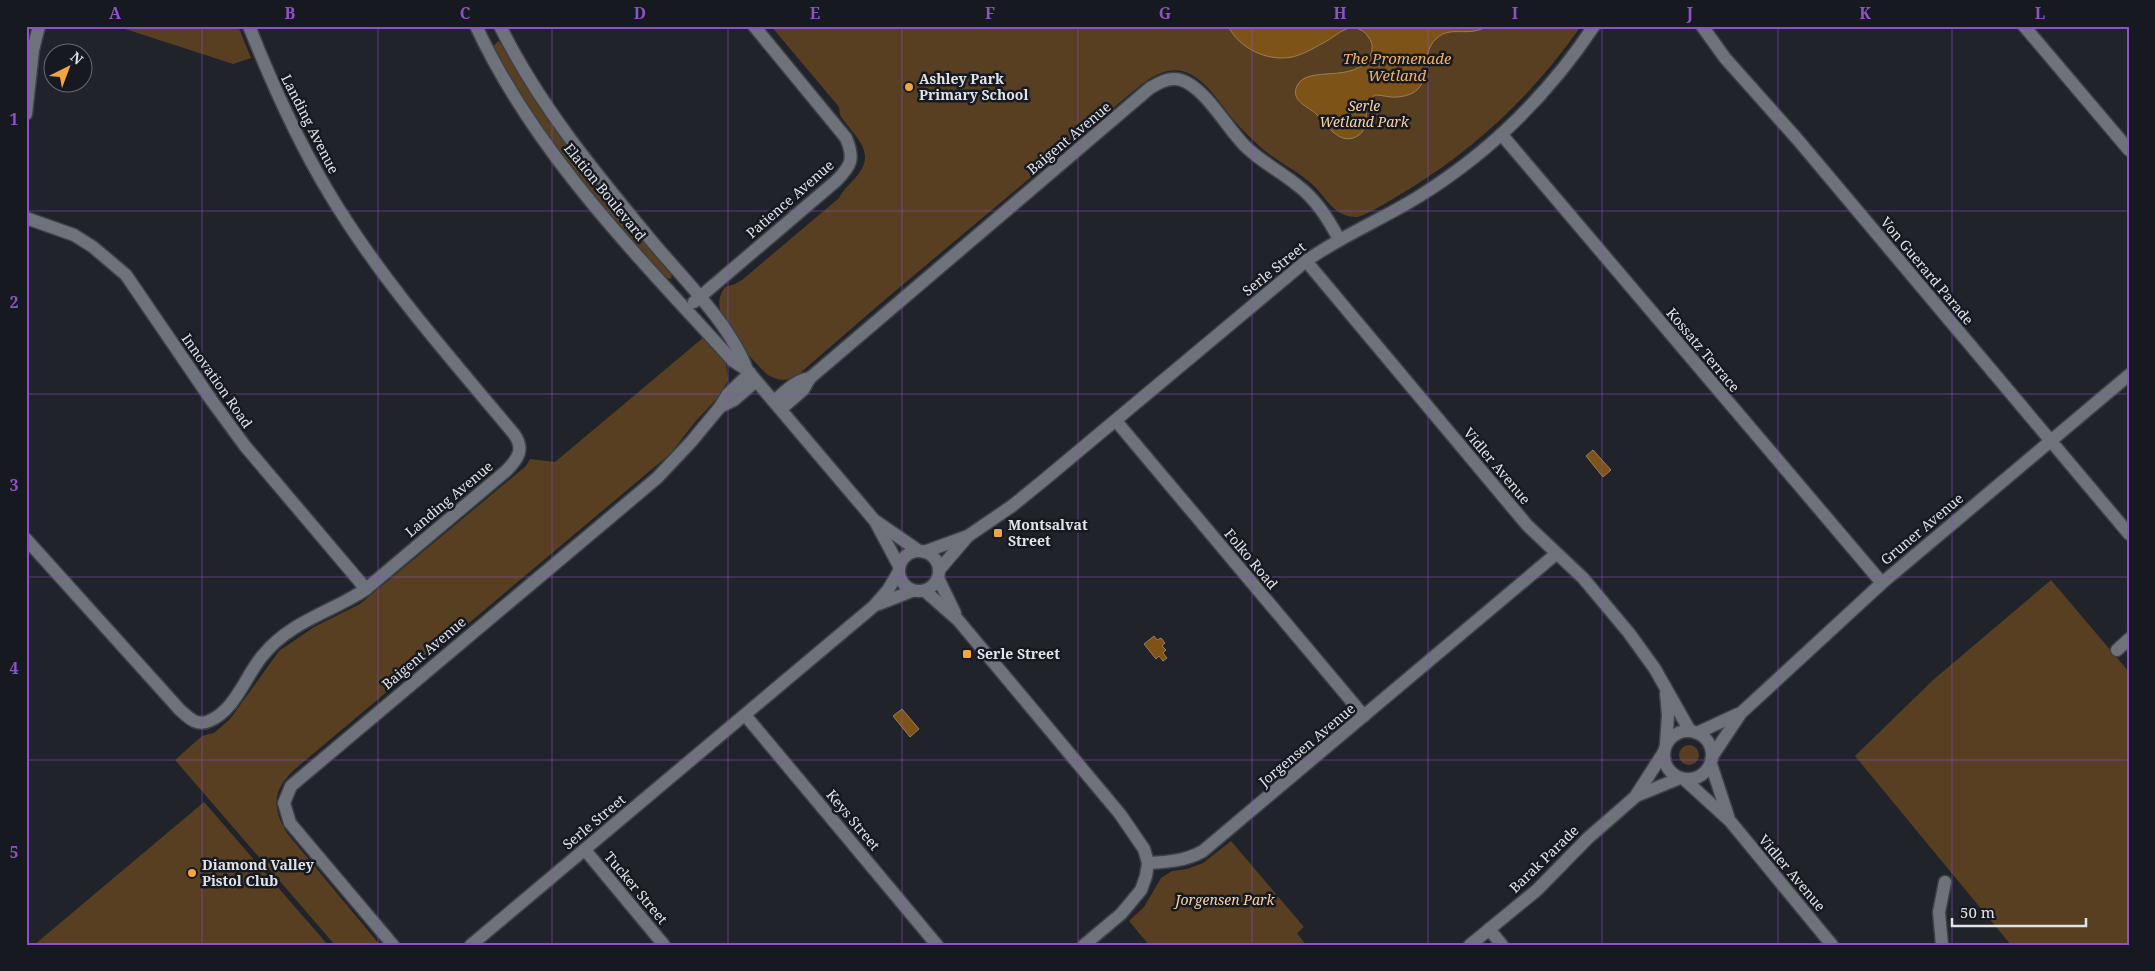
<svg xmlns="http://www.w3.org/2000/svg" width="2155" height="971" font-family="'Noto Serif',serif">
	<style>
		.green { fill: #583f21 }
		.water { fill: #7e5318; stroke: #9c7e56 }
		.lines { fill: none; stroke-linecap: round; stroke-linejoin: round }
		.minor-casing { stroke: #3d4045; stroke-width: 15 }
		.minor { stroke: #6e727a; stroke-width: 12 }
		.grid { fill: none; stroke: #8f51c7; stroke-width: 1; stroke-opacity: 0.55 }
		.poi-dot { fill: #f2a541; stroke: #161a20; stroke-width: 2 }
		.labels { text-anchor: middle; stroke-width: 5; stroke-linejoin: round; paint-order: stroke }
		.poi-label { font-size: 14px; font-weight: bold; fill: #e1e3e8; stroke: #161a20; text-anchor: start }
		.park-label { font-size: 14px; font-style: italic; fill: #fad2a6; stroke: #161a20 }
		.street-label { font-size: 14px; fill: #e1e3e8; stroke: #161a20 }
		.water-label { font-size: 15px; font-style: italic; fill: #f3b163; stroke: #161a20 }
		.neatline { fill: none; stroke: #8f51c7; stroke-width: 2 }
		.grid-label { font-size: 16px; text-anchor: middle; font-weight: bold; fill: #8f51c7 }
	</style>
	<rect width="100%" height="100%" fill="#20232a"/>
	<g class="green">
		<path d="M116 26H238L251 58 233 64Z"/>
		<path d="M771 26H1581C1535 92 1479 146 1411 188 1394 198 1376 210 1358 217 1335 218 1328 200 1314 186 1296 169 1273 160 1256 143 1248 135 1239 127 1232 118 1215 97 1194 60 1161 73 1145 79 1131 94 1118 104L881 303 799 374C789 381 779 382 768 375 753 362 724 328 720 309 718 301 720 293 725 287L735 284 742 280 839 198C845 186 855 181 861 170 874 150 852 133 842 118 839 115 840 111 839 107Z"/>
		<path d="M498 41 503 45 532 93 569 148 668 268 672 274 671 279 664 277C614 220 560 162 521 97 511 80 502 63 493 47Z"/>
		<path d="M704 337 726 364 728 380 722 393 695 422 670 454 295 769C273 789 271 807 287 833L380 945H335L175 760 202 736 214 733 230 719 279 651 314 627 360 604 526 466 530 459 555 462Z"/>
		<path d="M2051 580 2129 672V945H2011L1855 756 1933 680Z"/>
		<circle cx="1689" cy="755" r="10"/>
		<path d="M204 802 328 945H34Z"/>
		<path d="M1231 841 1304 927 1297 933 1306 945H1149L1129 921 1144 907 1161 878 1172 871 1187 869 1203 863Z"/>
	</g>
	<g class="water">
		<path d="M1228 26H1488C1468 38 1451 25 1437 38 1416 55 1439 93 1398 97 1390 98 1383 95 1375 95 1359 105 1373 125 1359 135 1341 148 1327 125 1316 114 1308 106 1290 101 1297 86 1307 64 1355 85 1370 56 1373 50 1373 43 1369 38 1365 31 1358 27 1350 28 1340 30 1332 39 1323 43 1314 48 1302 55 1292 57 1267 62 1239 48 1228 26Z"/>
		<path d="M1593 450 1611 470 1603 477 1586 456Z"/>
		<path d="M1154 636 1157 640 1161 638 1165 643 1162 646 1166 650 1163 653 1167 658 1163 661 1159 656 1156 659 1144 644Z"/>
		<path d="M902 709 919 729 910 737 893 716Z"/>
	</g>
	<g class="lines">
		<g class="minor-casing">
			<g id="minor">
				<path d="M476 26C536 155 639 257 733 361L747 370 875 521 899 566"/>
				<path d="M500 26C540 107 598 176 655 245 685 280 732 327 747 370"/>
				<path d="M1702 26 1725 58 1798 140 2129 534"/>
				<path d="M2024 26 2129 150"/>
				<path d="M26 114 33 50 39 26"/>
				<path d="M1502 135 1882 583"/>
				<path d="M26 218 74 235 93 247 126 275 212 401 245 446 366 589"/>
				<path d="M1306 261 1527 525 1583 578 1629 633 1655 669 1690 731"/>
				<path d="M694 302 836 181C851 166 855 159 846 138L754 26"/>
				<path d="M774 401C785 392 795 380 810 378"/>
				<path d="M720 407 734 400 756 381"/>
				<path d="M781 409 803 390 810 378 1150 88C1162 81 1173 75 1186 82 1209 94 1227 128 1245 146 1261 162 1280 171 1297 185 1316 199 1328 219 1339 239"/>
				<path d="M1116 421 1364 716"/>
				<path d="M877 522 919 551"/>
				<path d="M26 539 180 710C188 717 197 727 209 721 236 710 246 674 264 654 291 621 332 612 366 589L506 471C518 459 525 449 514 434 449 356 381 280 329 193 297 140 272 84 249 26"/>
				<circle cx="919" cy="571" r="20"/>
				<path d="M924 552 968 536"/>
				<path d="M939 570 968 536 1012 506 1044 480 1306 261C1341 236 1381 220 1418 197 1489 153 1548 95 1594 26"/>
				<path d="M938 578 955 613"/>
				<path d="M925 591 958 620 1120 814 1144 849 1148 863 1146 876 1141 890 1121 914 1084 945"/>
				<path d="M879 604 912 591"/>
				<path d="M2117 650 2129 639"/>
				<path d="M1666 693 1668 715 1666 744"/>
				<path d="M745 715 937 945"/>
				<circle cx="1688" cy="755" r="24"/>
				<path d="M1697 733 1738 714"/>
				<path d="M1713 755 1741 713 1882 583 2129 375"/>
				<path d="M1711 764 1728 816"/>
				<path d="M1685 780 1730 821 1832 945"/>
				<path d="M1636 796 1680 778"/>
				<path d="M585 850 664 945"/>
				<path d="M1148 863C1167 862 1186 861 1203 851L1556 554"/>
				<path d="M1489 929 1502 945"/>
				<path d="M393 945 290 823 284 803 291 786 657 478 691 442 720 407 728 394 750 373"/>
				<path d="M471 945 874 606 888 590 898 573"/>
				<path d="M1470 945 1537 890 1588 838 1635 797 1664 752"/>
				<path d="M1942 945 1939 912 1945 882"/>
			</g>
		</g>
		<use href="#minor" class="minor"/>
	</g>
	<path class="grid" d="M202 26V945M378 26V945M552 26V945M728 26V945M902 26V945M1078 26V945M1252 26V945M1428 26V945M1602 26V945M1778 26V945M1952 26V945M26 211H2129M26 394H2129M26 577H2129M26 760H2129"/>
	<g class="poi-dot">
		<circle cx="909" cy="87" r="5"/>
		<rect x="993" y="528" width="10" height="10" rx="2.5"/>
		<rect x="962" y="649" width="10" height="10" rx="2.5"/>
		<circle cx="192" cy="873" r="5"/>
	</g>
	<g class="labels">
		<g class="poi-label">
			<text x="919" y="84">Ashley Park<tspan x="919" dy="16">Primary School</tspan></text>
			<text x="1008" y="530">Montsalvat<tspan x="1008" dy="16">Street</tspan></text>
			<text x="977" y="659">Serle Street</text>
			<text x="202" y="870">Diamond Valley<tspan x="202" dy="16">Pistol Club</tspan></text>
		</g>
		<g class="park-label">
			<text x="1364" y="111">Serle<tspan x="1364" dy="16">Wetland Park</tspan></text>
			<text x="1225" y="905">Jorgensen Park</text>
		</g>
		<g class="street-label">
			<text transform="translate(310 124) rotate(63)" y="5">Landing Avenue</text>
			<text transform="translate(1069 138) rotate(-40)" y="5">Baigent Avenue</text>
			<text transform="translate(605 192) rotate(51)" y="5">Elation Boulevard</text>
			<text transform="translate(790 199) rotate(-41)" y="5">Patience Avenue</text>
			<text transform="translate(1274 269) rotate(-39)" y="5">Serle Street</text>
			<text transform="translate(1927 271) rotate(50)" y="5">Von Guerard Parade</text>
			<text transform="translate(1703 350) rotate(50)" y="5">Kossatz Terrace</text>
			<text transform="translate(217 381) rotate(55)" y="5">Innovation Road</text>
			<text transform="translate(1497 466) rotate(50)" y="5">Vidler Avenue</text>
			<text transform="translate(449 499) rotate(-40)" y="5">Landing Avenue</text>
			<text transform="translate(1922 529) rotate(-40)" y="5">Gruner Avenue</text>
			<text transform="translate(1251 559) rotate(50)" y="5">Folko Road</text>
			<text transform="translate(424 653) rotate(-40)" y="5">Baigent Avenue</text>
			<text transform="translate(1307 745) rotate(-40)" y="5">Jorgensen Avenue</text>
			<text transform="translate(853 820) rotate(50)" y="5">Keys Street</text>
			<text transform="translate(594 822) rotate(-40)" y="5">Serle Street</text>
			<text transform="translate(1544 859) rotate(-44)" y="5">Barak Parade</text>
			<text transform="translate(1792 873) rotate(50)" y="5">Vidler Avenue</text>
			<text transform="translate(636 888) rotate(50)" y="5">Tucker Street</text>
		</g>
		<g class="water-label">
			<text x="1397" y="64">The Promenade<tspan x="1397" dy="17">Wetland</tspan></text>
		</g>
	</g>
	<rect width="2155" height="971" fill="none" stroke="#161a20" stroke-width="55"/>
	<g transform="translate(68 68) rotate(42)"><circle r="24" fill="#161a20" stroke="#676a70"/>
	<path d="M0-4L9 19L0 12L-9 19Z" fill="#f2a541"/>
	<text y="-8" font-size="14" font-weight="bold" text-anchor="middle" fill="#e1e3e8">N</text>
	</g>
	<path d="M1952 918v8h134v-8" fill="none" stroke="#e1e3e8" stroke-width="2.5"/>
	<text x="1960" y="918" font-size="15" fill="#e1e3e8" stroke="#161a20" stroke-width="4" paint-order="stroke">50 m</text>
	<rect x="28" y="28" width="2100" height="916" class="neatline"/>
	<g class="grid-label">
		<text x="115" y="19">A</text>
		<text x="290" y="19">B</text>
		<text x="465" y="19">C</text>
		<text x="640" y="19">D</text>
		<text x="815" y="19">E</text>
		<text x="990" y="19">F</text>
		<text x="1165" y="19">G</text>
		<text x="1340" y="19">H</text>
		<text x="1515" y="19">I</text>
		<text x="1690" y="19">J</text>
		<text x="1865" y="19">K</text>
		<text x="2040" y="19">L</text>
		<text x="14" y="125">1</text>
		<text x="14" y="308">2</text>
		<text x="14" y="491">3</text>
		<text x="14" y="674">4</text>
		<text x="14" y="858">5</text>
	</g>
</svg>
